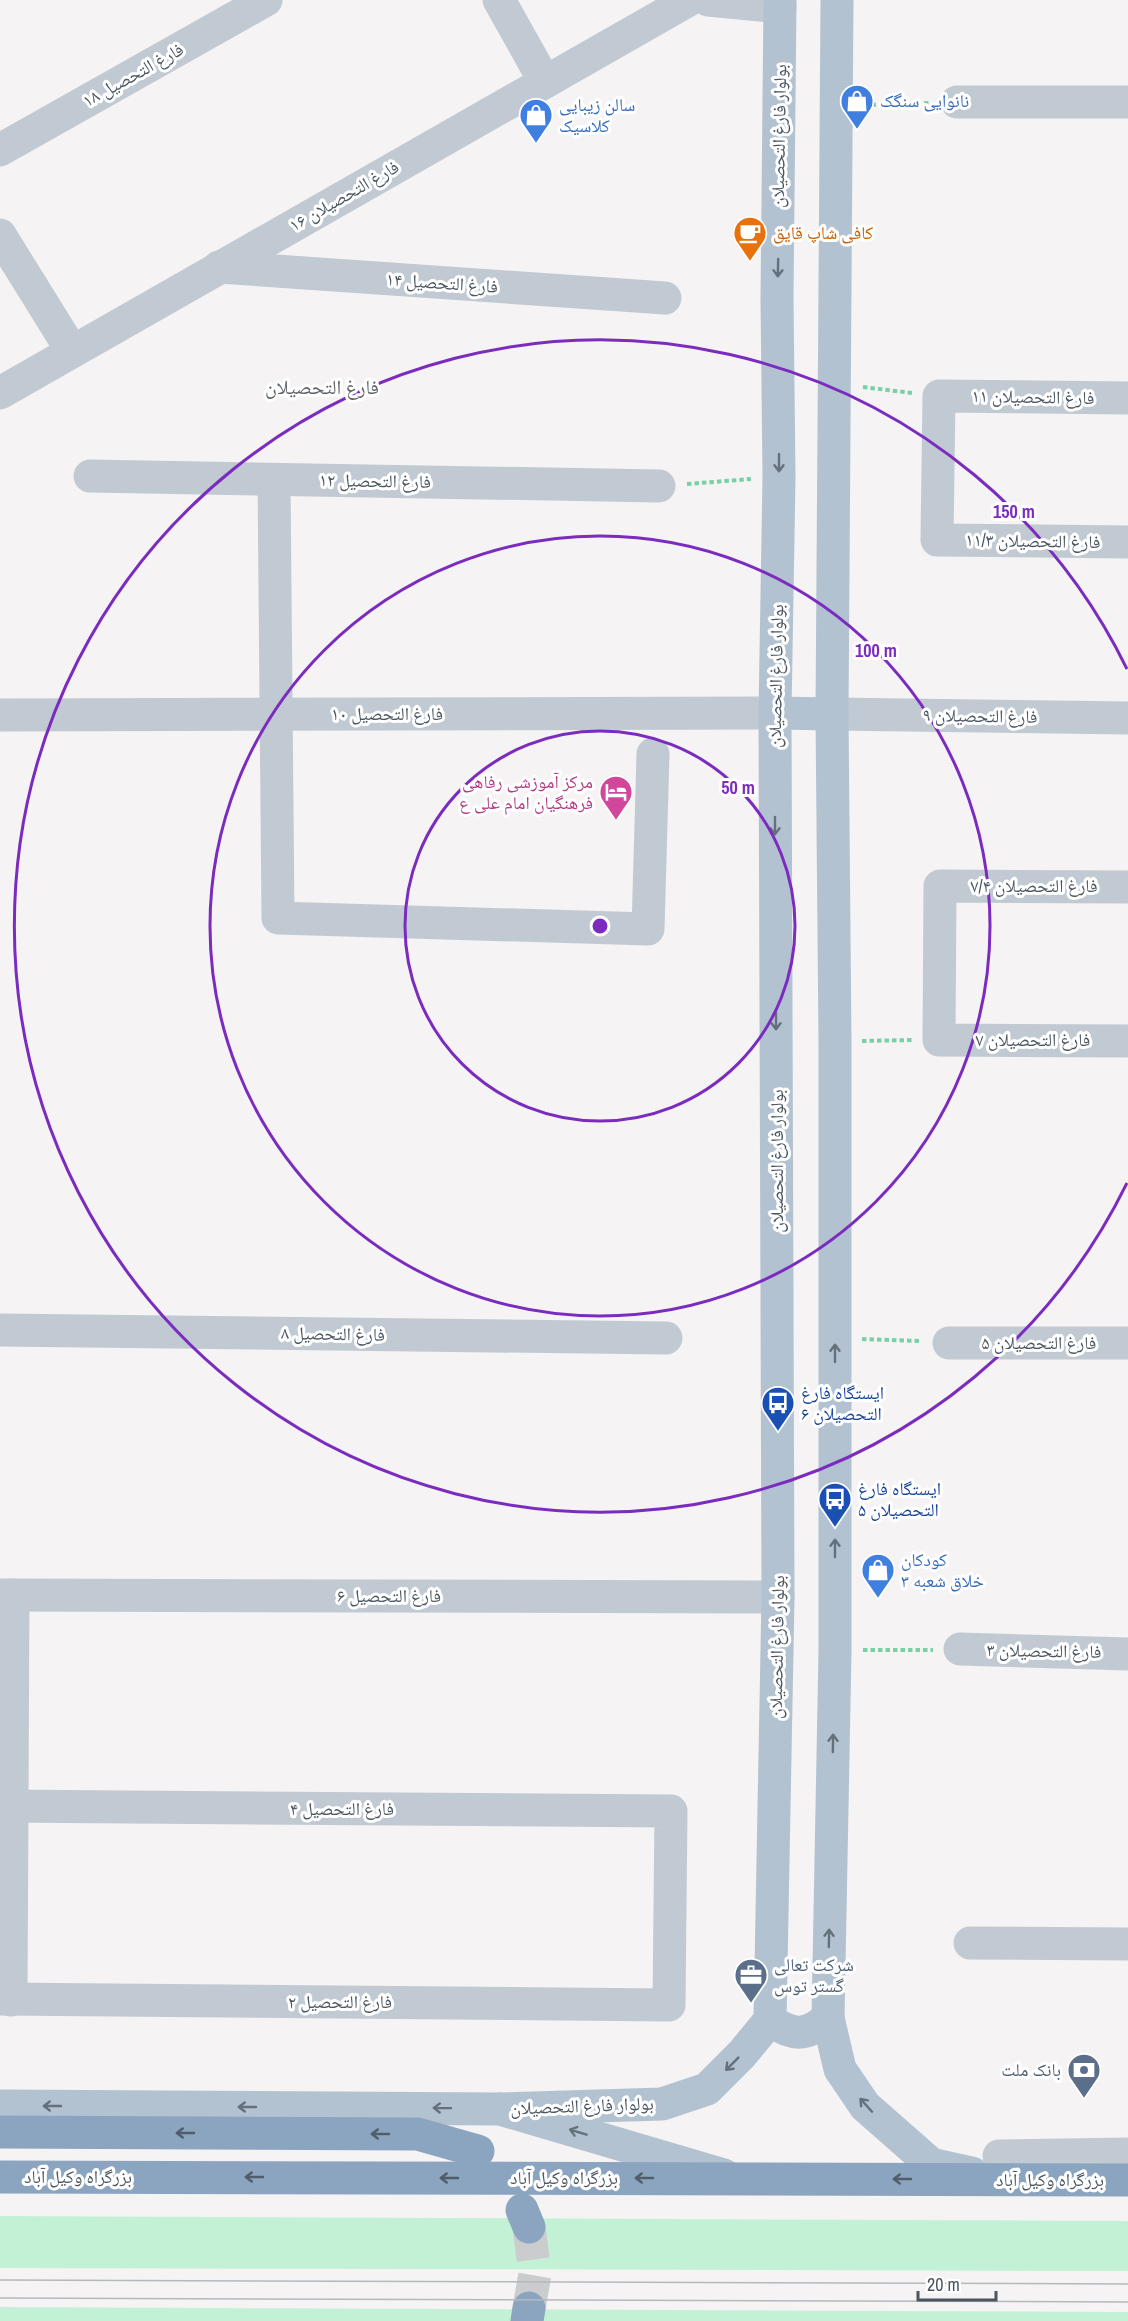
<svg xmlns="http://www.w3.org/2000/svg" width="1128" height="2321" font-family="'Archivo Narrow','Noto Naskh Arabic',sans-serif">
	<style>
		.green { fill: #c3f1d5 }
		.lines { fill: none; stroke-linecap: round; stroke-linejoin: round }
		.highway-tunnel { stroke: #caccce; stroke-width: 33; stroke-dasharray: 33 16; stroke-linecap: butt }
		.path { stroke: #7ad0a6; stroke-width: 4; stroke-dasharray: 4.5 3; stroke-linecap: butt }
		.minor { stroke: #c1cad2; stroke-width: 33 }
		.major { stroke: #b3c2d1; stroke-width: 33 }
		.highway { stroke: #8ba5c1; stroke-width: 33 }
		.tram { stroke: #b5b8bd; stroke-width: 1.5 }
		.oneway { stroke: #64717d }
		.oneway2 { stroke: #505e6b }
		.ring { fill: none; stroke: #7b2cbf; stroke-width: 3 }
		.labels { text-anchor: middle; stroke-width: 6; stroke-linejoin: round; paint-order: stroke }
		.street-label { font-size: 18px; fill: #4a5661; stroke: #fff }
		.shop-label { font-size: 18px; fill: #366cbe; stroke: #fff; text-anchor: start }
		.food-label { font-size: 18px; fill: #c56008; stroke: #fff; text-anchor: start }
		.hotel-label { font-size: 18px; fill: #b23c85; stroke: #fff; text-anchor: end }
		.transit-label { font-size: 18px; fill: #164399; stroke: #fff; text-anchor: start }
		.service-label { font-size: 18px; fill: #4e5e75; stroke: #fff; text-anchor: start }
		.neighbourhood-label { font-size: 20px; fill: #5f6368; stroke: #fff }
		.centre { fill: #7b2cbf; stroke: #fff; stroke-width: 3 }
		.ring-label { font-size: 18px; text-anchor: middle; font-weight: bold; fill: #7b2cbf; stroke: #fff; stroke-width: 6; stroke-linejoin: round; paint-order: stroke }
	</style>
	<rect width="100%" height="100%" fill="#f5f3f3"/>
	<g class="green">
		<path d="M0 2216 1128 2221V2271L0 2268Z"/>
		<path d="M0 2307 1128 2312V2321H0Z"/>
	</g>
	<g class="lines">
		<path class="highway-tunnel" d="M529 2308 535 2274 529 2227"/>
		<g class="path">
			<path d="M864 105 929 103"/>
			<path d="M863 387 912 393"/>
			<path d="M687 484 751 479"/>
			<path d="M862 1041 912 1040"/>
			<path d="M862 1339 921 1341"/>
			<path d="M863 1650H933"/>
		</g>
		<g class="minor">
			<path d="M499 0 545 82"/>
			<path d="M708 0 780 7"/>
			<path d="M957 102H1128"/>
			<path d="M0 150 266 0"/>
			<path d="M0 235 72 351"/>
			<path d="M219 267 665 298"/>
			<path d="M0 393 689 0"/>
			<path d="M1128 398 939 396 937 540 1128 542"/>
			<path d="M90 476 659 486"/>
			<path d="M274 480 278 918 648 929 653 754"/>
			<path d="M832 714 1128 718"/>
			<path d="M0 715 775 713"/>
			<path d="M1128 887 940 886 939 1040 1128 1041"/>
			<path d="M0 1330 666 1338"/>
			<path d="M949 1343H1128"/>
			<path d="M0 1595 778 1597"/>
			<path d="M960 1649 1128 1654"/>
			<path d="M0 1806 671 1811 669 2005 0 1999"/>
			<path d="M970 1943 1128 1944"/>
			<path d="M11 2000 13 1595"/>
			<path d="M999 2156 1128 2154"/>
		</g>
		<g class="major">
			<path d="M837 0 832 714 835 1042V1651L828 2018 840 2069 865 2106 931 2164 972 2173"/>
			<path d="M775 713 832 714"/>
			<path d="M770 2020C793 2037 807 2036 828 2018"/>
			<path d="M0 2106 500 2109 724 2175"/>
			<path d="M500 2109 662 2104 707 2089 742 2054 770 2020 778 1597 775 713 779 477 777 298 780 0"/>
		</g>
		<g class="highway">
			<path d="M0 2132 418 2134 478 2151"/>
			<path d="M0 2177 1128 2180"/>
			<path d="M522 2210 529 2227"/>
			<path d="M527 2321 529 2308"/>
		</g>
		<g class="tram">
			<path d="M0 2280 1128 2284"/>
			<path d="M0 2298 1128 2302"/>
		</g>
	</g>
	<defs><path id="oneway-shaft" d="M-6 0H5M1.5-3L5.5 0L1.5 3" fill="none" stroke-width="1.6" stroke-linecap="round" stroke-linejoin="round" transform="scale(1.5)"/></defs>
	<g class="oneway">
		<use href="#oneway-shaft" transform="translate(778 268) rotate(91)"/>
		<use href="#oneway-shaft" transform="translate(779 463) rotate(90)"/>
		<use href="#oneway-shaft" transform="translate(775 826) rotate(90)"/>
		<use href="#oneway-shaft" transform="translate(776 1021) rotate(90)"/>
		<use href="#oneway-shaft" transform="translate(835 1353) rotate(-90)"/>
		<use href="#oneway-shaft" transform="translate(835 1548) rotate(-90)"/>
		<use href="#oneway-shaft" transform="translate(833 1743) rotate(-89)"/>
		<use href="#oneway-shaft" transform="translate(829 1938) rotate(-89)"/>
		<use href="#oneway-shaft" transform="translate(732 2064) rotate(135)"/>
		<use href="#oneway-shaft" transform="translate(866 2105) rotate(-132)"/>
		<use href="#oneway-shaft" transform="translate(52 2106) rotate(-180)"/>
		<use href="#oneway-shaft" transform="translate(247 2107) rotate(-180)"/>
		<use href="#oneway-shaft" transform="translate(442 2108) rotate(-179)"/>
		<use href="#oneway-shaft" transform="translate(578 2132) rotate(-163)"/>
	</g>
	<g class="oneway2">
		<use href="#oneway-shaft" transform="translate(185 2133) rotate(-180)"/>
		<use href="#oneway-shaft" transform="translate(380 2134) rotate(-180)"/>
		<use href="#oneway-shaft" transform="translate(254 2177) rotate(-180)"/>
		<use href="#oneway-shaft" transform="translate(449 2178) rotate(-180)"/>
		<use href="#oneway-shaft" transform="translate(644 2178) rotate(-180)"/>
		<use href="#oneway-shaft" transform="translate(902 2179) rotate(-180)"/>
	</g>
	<g class="ring">
		<circle cx="600" cy="926" r="195"/>
		<circle cx="600" cy="926" r="390"/>
		<path d="M1127 1183A586 586 0 1 1 1127 669"/>
	</g>
	<defs>
		<g id="shop-pin" transform="scale(1.725)"><path d="M0 17L-7.5 6A9.5 9.5 0 1 1 7.5 6Z" fill="#3f7fe0" stroke="#fff"/><path d="M-5-2.5h2.3a2.7 3.5 0 0 1 5.4 0H5L5.5 6h-11ZM-1.5-2.5h3a1.5 2.3 0 0 0-3 0Z" fill="#fff"/></g>
		<g id="cafe-pin" transform="scale(1.725)"><path d="M0 17L-7.5 6A9.5 9.5 0 1 1 7.5 6Z" fill="#e8710a" stroke="#fff"/><path d="M-5.5-4.5H6V0H3Q3 3.5 0 3.5H-2.5Q-5.5 3.5-5.5 0ZM3-3.2v2h1.7v-2ZM-6 4.5H4V6H-6Z" fill="#fff"/></g>
		<g id="hotel-pin" transform="scale(1.725)"><path d="M0 17L-7.5 6A9.5 9.5 0 1 1 7.5 6Z" fill="#d1479c" stroke="#fff"/><path d="M-6-4.5h1.5V1H6V5H4.5V3h-9V5H-6ZM-4 0a1.8 1.8 0 1 1 3.6 0ZM.5 0V-2.5h3Q6-2.5 6 0Z" fill="#fff"/></g>
		<g id="bus-pin" transform="scale(1.725)"><path d="M0 17L-7.5 6A9.5 9.5 0 1 1 7.5 6Z" fill="#1a4fb4" stroke="#fff"/><path d="M-5-6H5V4H4V6H2V4H-2V6H-4V4H-5ZM-3.5-4V0h7V-4ZM-3.5 1.2v1.5H-2V1.2ZM2 1.2v1.5H3.5V1.2Z" fill="#fff"/></g>
		<g id="office-pin" transform="scale(1.725)"><path d="M0 17L-7.5 6A9.5 9.5 0 1 1 7.5 6Z" fill="#5c6f8a" stroke="#fff"/><path d="M-6-3h4V-5.5h4V-3h4V5H-6ZM-1-4.5V-3h2v-1.5ZM-6 0V1H6V0Z" fill="#fff"/></g>
		<g id="bank-pin" transform="scale(1.725)"><path d="M0 17L-7.5 6A9.5 9.5 0 1 1 7.5 6Z" fill="#5c6f8a" stroke="#fff"/><path d="M-6-4H6V4H-6ZM0-2.3a2.3 2.3 0 1 0 0 4.6a2.3 2.3 0 1 0 0-4.6Z" fill="#fff"/></g>
	</defs>
	<g fill-rule="evenodd">
		<use href="#shop-pin" x="857" y="101"/>
		<use href="#shop-pin" x="536" y="115"/>
		<use href="#cafe-pin" x="750" y="233"/>
		<use href="#hotel-pin" x="616" y="792"/>
		<use href="#bus-pin" x="778" y="1403"/>
		<use href="#bus-pin" x="835" y="1499"/>
		<use href="#shop-pin" x="878" y="1570"/>
		<use href="#office-pin" x="751" y="1975"/>
		<use href="#bank-pin" x="1084" y="2070"/>
	</g>
	<g class="labels">
		<g class="street-label">
			<text transform="translate(133 75) rotate(-29)" y="6">فارغ التحصیل ۱۸</text>
			<text transform="translate(779 136) rotate(-89)" y="6">بولوار فارغ التحصیلان</text>
			<text transform="translate(344 196) rotate(-30)" y="6">فارغ التحصیلان ۱۶</text>
			<text transform="translate(442 283) rotate(4)" y="6">فارغ التحصیل ۱۴</text>
			<text transform="translate(1033 397) rotate(1)" y="6">فارغ التحصیلان ۱۱</text>
			<text transform="translate(375 481) rotate(1)" y="6">فارغ التحصیل ۱۲</text>
			<text transform="translate(1033 541) rotate(1)" y="6">فارغ التحصیلان ۱۱/۳</text>
			<text transform="translate(776 676) rotate(-89)" y="6">بولوار فارغ التحصیلان</text>
			<text x="387" y="720">فارغ التحصیل ۱۰</text>
			<text transform="translate(980 716) rotate(1)" y="6">فارغ التحصیلان ۹</text>
			<text x="1034" y="892">فارغ التحصیلان ۷/۴</text>
			<text x="1033" y="1046">فارغ التحصیلان ۷</text>
			<text transform="translate(777 1161) rotate(-90)" y="6">بولوار فارغ التحصیلان</text>
			<text transform="translate(333 1334) rotate(1)" y="6">فارغ التحصیل ۸</text>
			<text x="1039" y="1349">فارغ التحصیلان ۵</text>
			<text x="389" y="1602">فارغ التحصیل ۶</text>
			<text transform="translate(777 1647) rotate(-89)" y="6">بولوار فارغ التحصیلان</text>
			<text transform="translate(1044 1651) rotate(1)" y="6">فارغ التحصیلان ۳</text>
			<text x="342" y="1815">فارغ التحصیل ۴</text>
			<text x="340" y="2008">فارغ التحصیل ۲</text>
			<text transform="translate(582 2106) rotate(-2)" y="6">بولوار فارغ التحصیلان</text>
			<text x="78" y="2183">بزرگراه وکیل آباد</text>
			<text x="564" y="2184">بزرگراه وکیل آباد</text>
			<text x="1050" y="2186">بزرگراه وکیل آباد</text>
		</g>
		<g class="shop-label">
			<text x="880" y="107">نانوایی سنگک</text>
			<text x="559" y="111">سالن زیبایی<tspan x="559" dy="21">کلاسیک</tspan></text>
			<text x="901" y="1566">کودکان<tspan x="901" dy="21">خلاق شعبه ۳</tspan></text>
		</g>
		<g class="food-label">
			<text x="773" y="239">کافی شاپ قایق</text>
		</g>
		<g class="hotel-label">
			<text x="593" y="788">مرکز آموزشی رفاهی<tspan x="593" dy="21">فرهنگیان امام علی ع</tspan></text>
		</g>
		<g class="transit-label">
			<text x="801" y="1399">ایستگاه فارغ<tspan x="801" dy="21">التحصیلان ۶</tspan></text>
			<text x="858" y="1495">ایستگاه فارغ<tspan x="858" dy="21">التحصیلان ۵</tspan></text>
		</g>
		<g class="service-label">
			<text x="774" y="1971">شرکت تعالی<tspan x="774" dy="21">گستر توس</tspan></text>
			<text x="1061" y="2076" text-anchor="end">بانک ملت</text>
		</g>
		<g class="neighbourhood-label">
			<text x="322" y="394">فارغ التحصیلان</text>
		</g>
	</g>
	<circle cx="600" cy="926" r="9" class="centre"/>
	<g class="ring-label">
		<text x="1014" y="518">150 m</text>
		<text x="876" y="657">100 m</text>
		<text x="738" y="794">50 m</text>
	</g>
	<path d="M918 2291v9h78v-9" fill="none" stroke="#4a5661" stroke-width="3"/>
	<text x="927" y="2291" font-size="18" fill="#4a5661" stroke="#ffffff" stroke-width="4.5" paint-order="stroke">20 m</text>
</svg>
